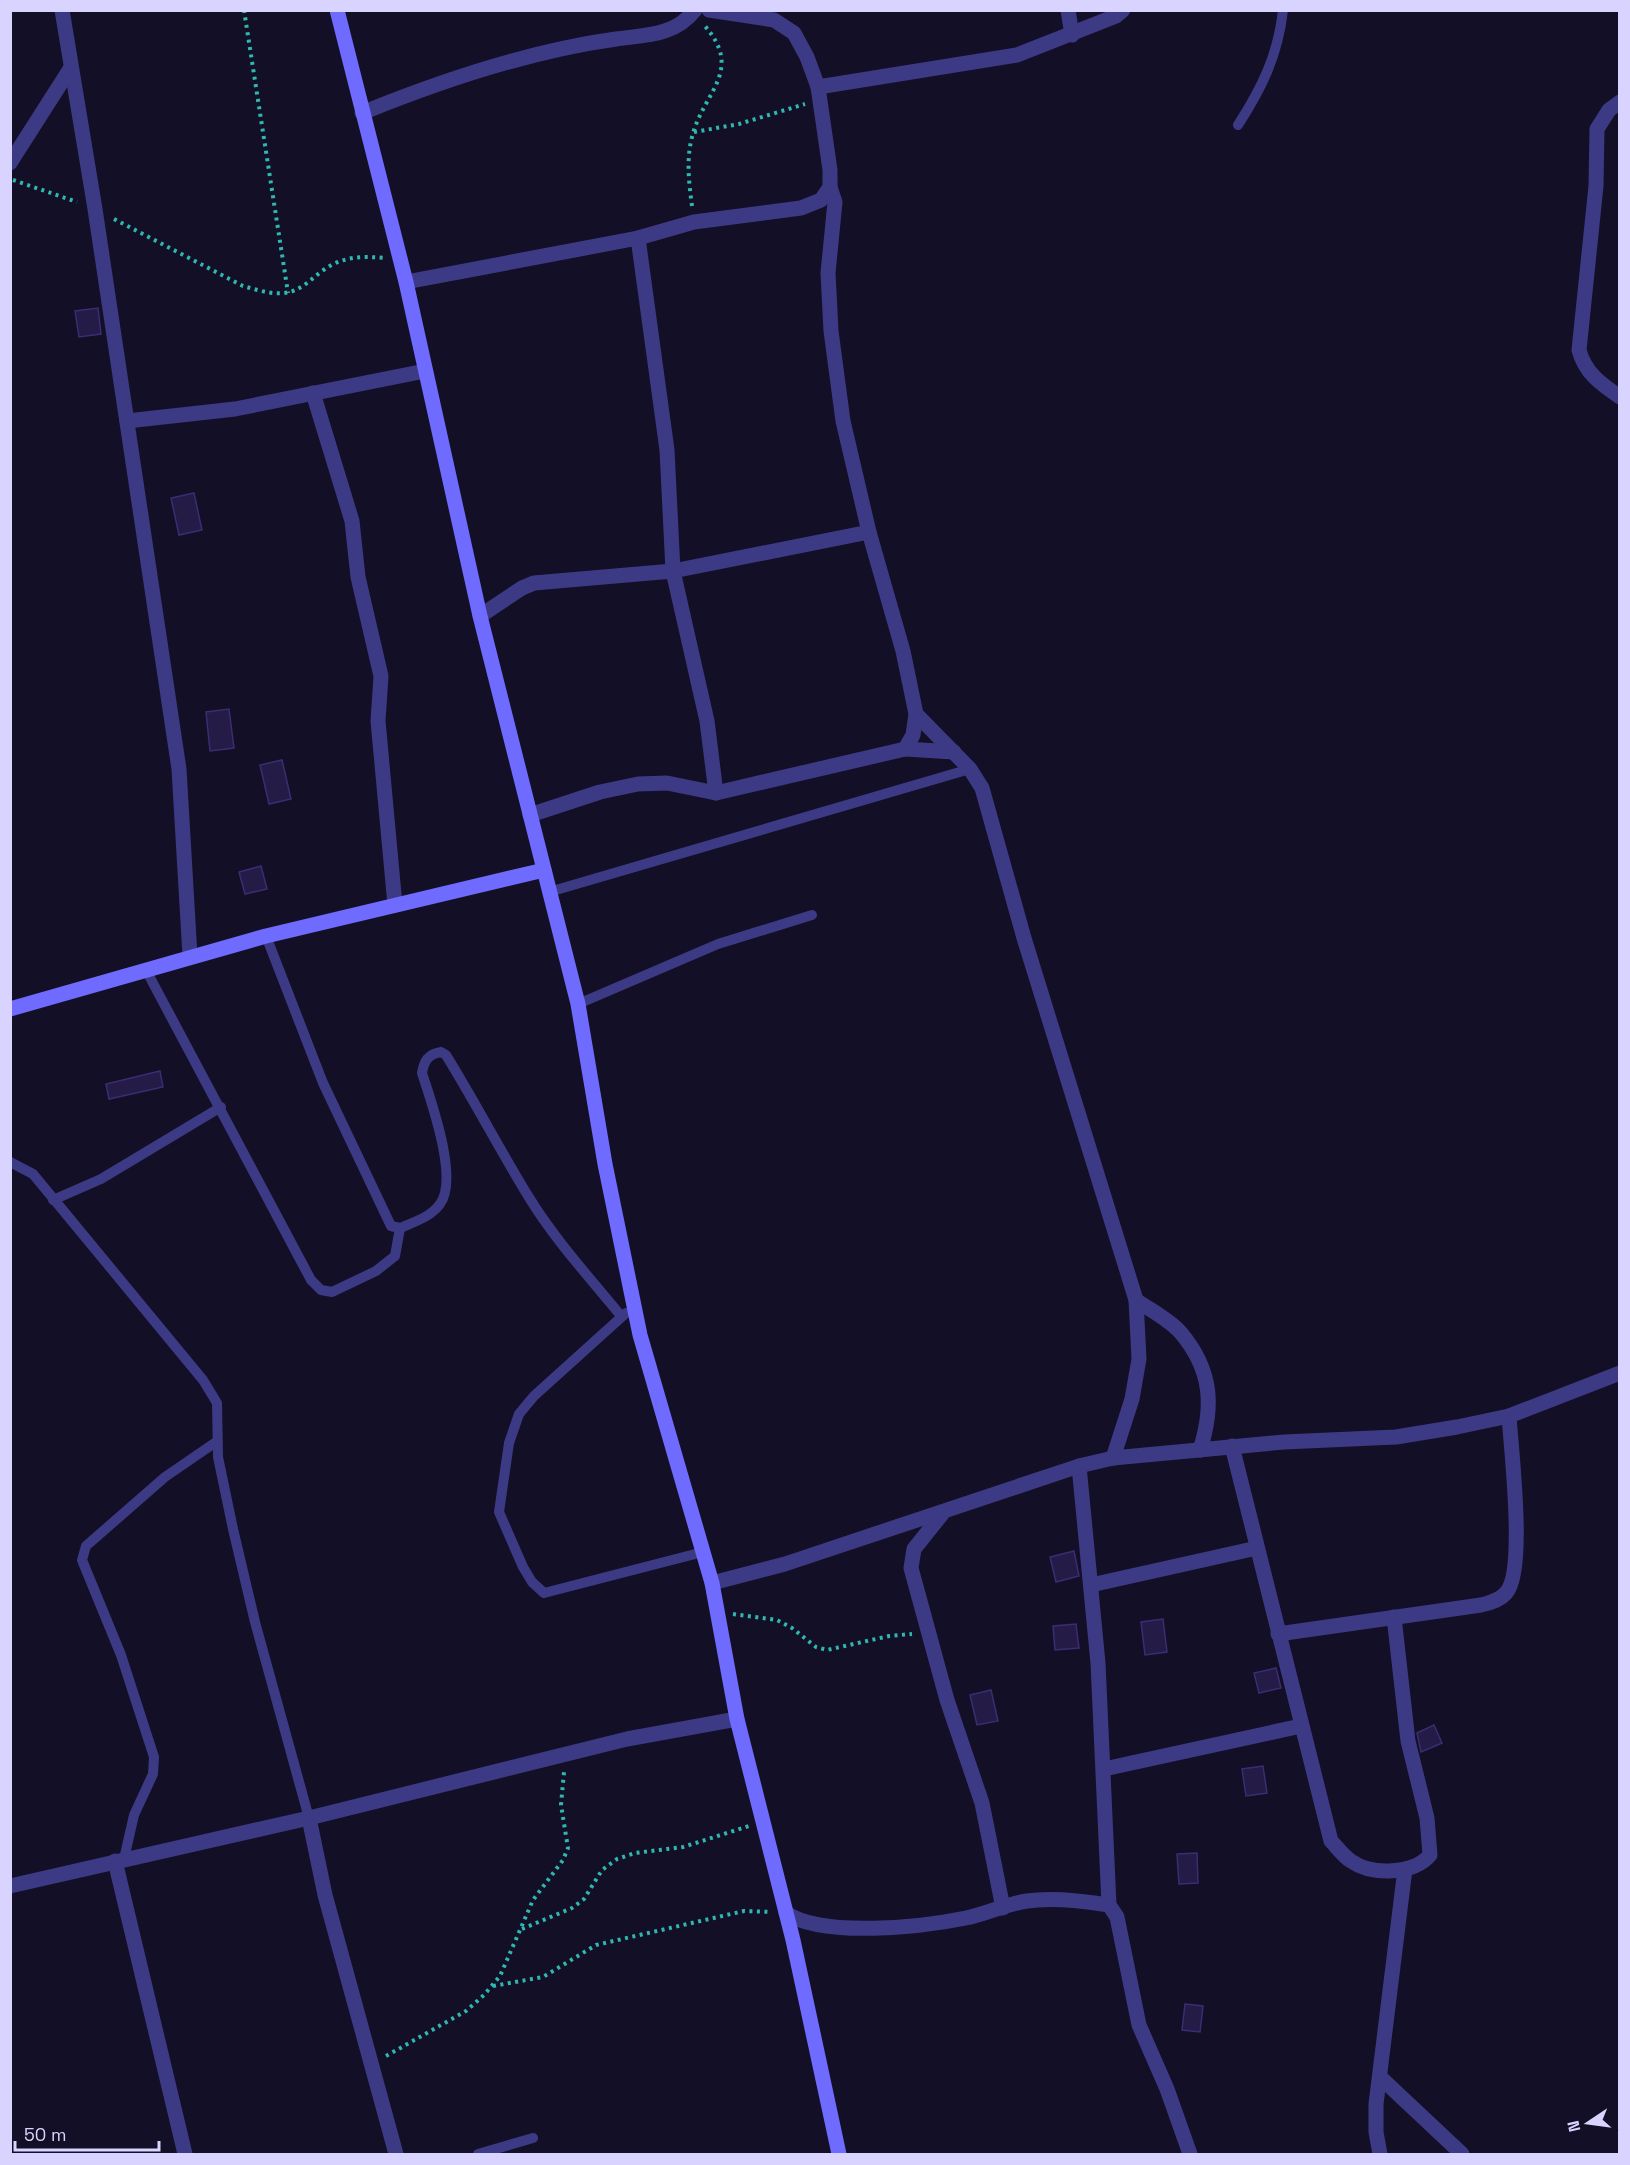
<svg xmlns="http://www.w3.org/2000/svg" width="1630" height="2165" font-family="'Space Grotesk',sans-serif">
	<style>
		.building { fill: #241b47; stroke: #3b2d73; stroke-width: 1.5 }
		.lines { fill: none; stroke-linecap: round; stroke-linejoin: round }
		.path { stroke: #2fb8b0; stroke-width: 4; stroke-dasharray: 3 4.5; stroke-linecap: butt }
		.lane { stroke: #3d3a85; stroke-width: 10 }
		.street { stroke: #3d3a85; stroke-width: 15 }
		.secondary { stroke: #6f6bff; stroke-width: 15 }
	</style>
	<rect width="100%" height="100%" fill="#130f26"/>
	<g class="building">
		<path d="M98 308 101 334 79 337 75 311Z"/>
		<path d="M194 493 202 530 179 535 171 498Z"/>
		<path d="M229 709 234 748 210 751 206 712Z"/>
		<path d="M282 760 291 799 269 804 260 765Z"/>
		<path d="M261 866 267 889 245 894 239 872Z"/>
		<path d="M160 1071 163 1087 109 1099 106 1084Z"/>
		<path d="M1074 1551 1079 1576 1056 1582 1050 1557Z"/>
		<path d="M1163 1619 1167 1652 1145 1655 1141 1622Z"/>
		<path d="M1076 1624 1079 1648 1055 1650 1053 1626Z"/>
		<path d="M1276 1668 1281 1688 1259 1693 1254 1673Z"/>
		<path d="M991 1690 998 1721 977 1725 970 1695Z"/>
		<path d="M1434 1725 1442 1743 1421 1752 1417 1733Z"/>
		<path d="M1263 1766 1267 1793 1246 1796 1242 1769Z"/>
		<path d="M1197 1853 1198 1883 1179 1884 1177 1854Z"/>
		<path d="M1185 2004 1203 2006 1200 2032 1182 2030Z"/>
	</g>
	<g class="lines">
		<g class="path">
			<path d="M244 10 288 293"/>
			<path d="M694 132 739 124 805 104"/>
			<path d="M13 180 77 202"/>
			<path d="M692 206C689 183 686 160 692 137 703 92 745 71 704 25"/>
			<path d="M114 219 243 286C258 290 274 296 290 292 304 288 313 277 325 269 344 256 363 256 385 258"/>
			<path d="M733 1614 777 1620 792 1628 816 1647 827 1650 889 1636 912 1634"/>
			<path d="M522 1929 572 1908 584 1899 602 1870 617 1859 635 1853 683 1847 749 1826"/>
			<path d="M493 1986 543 1977 596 1945 744 1911 771 1912"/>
			<path d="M386 2056 466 2011 484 1995 500 1976 533 1900 563 1860 568 1848 561 1805 564 1772"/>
		</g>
		<g class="lane">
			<path d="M1238 125C1262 88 1278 55 1283 10"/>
			<path d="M549 892 970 769"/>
			<path d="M266 936 323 1083 391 1226 400 1228C414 1222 431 1217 440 1204 459 1179 431 1101 422 1073 424 1061 428 1054 441 1052L446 1055C475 1102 501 1152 530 1199 556 1241 590 1278 621 1316"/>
			<path d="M146 970 311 1280 321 1290 332 1292 376 1271 395 1256 400 1228"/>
			<path d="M578 1004 718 944 812 915"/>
			<path d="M10 1162 33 1174 203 1380 217 1403 218 1457 233 1529 255 1622 309 1818"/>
			<path d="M53 1200 101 1179 221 1107"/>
			<path d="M626 1313 534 1396 519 1414 509 1443 499 1512 523 1567 532 1582 544 1593 703 1552"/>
			<path d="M124 1859 134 1815 153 1774 154 1757 121 1655 82 1560 86 1546 165 1477 216 1442"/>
			<path d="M478 2154 533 2138"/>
		</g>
		<g class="street">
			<path d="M62 10 95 209 179 769 190 956"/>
			<path d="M1068 10 1072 35"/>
			<path d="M818 87 1017 55 1116 16 1123 10"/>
			<path d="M1620 102 1609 110 1597 129 1596 186 1579 350C1585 373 1601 384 1620 397"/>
			<path d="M362 113C443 80 529 51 616 39 645 35 675 36 695 10"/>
			<path d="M10 163 70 69"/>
			<path d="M638 238 667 450 673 571 707 721 716 793"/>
			<path d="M406 282 638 238 694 222 801 208 821 200 830 187V170L818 87 807 57 794 33 774 20 709 10"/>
			<path d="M313 393 352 521 358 577 381 676 378 721 395 905"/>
			<path d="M127 421 235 409 425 371"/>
			<path d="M480 616 522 588 534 583 673 571 869 532"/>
			<path d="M916 714 970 769 982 788 1024 938 1136 1300 1139 1359 1132 1399 1113 1458"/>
			<path d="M905 749 954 752"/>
			<path d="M530 815 600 792 638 784 667 783 716 793 905 749 913 735 916 714 903 651 869 532 843 421 831 331 828 273 835 202 830 187"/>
			<path d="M1136 1300C1150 1310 1170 1320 1181 1333 1212 1370 1214 1406 1200 1450"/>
			<path d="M1232 1446 1331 1841C1337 1847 1343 1856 1351 1861 1372 1876 1414 1874 1430 1855L1427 1818 1408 1741 1394 1617"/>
			<path d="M1079 1466 1098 1663 1109 1905"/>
			<path d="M942 1514 914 1549 911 1568 947 1700 982 1803 1003 1908"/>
			<path d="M712 1583 785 1564 1079 1466 1113 1458 1284 1442 1396 1437 1457 1427 1509 1416 1620 1373"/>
			<path d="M1091 1585 1257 1548"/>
			<path d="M1278 1634 1481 1605C1490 1603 1500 1600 1506 1593 1526 1572 1511 1449 1509 1416"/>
			<path d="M1104 1769 1301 1726"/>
			<path d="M309 1818 325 1895 396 2154"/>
			<path d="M115 1861 185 2154"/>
			<path d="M10 1886 309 1818 627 1739 737 1719"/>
			<path d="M786 1913C823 1938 922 1927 966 1918 986 1914 1006 1904 1027 1901 1052 1897 1084 1901 1109 1905L1117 1917 1139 2025 1167 2089 1190 2154"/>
			<path d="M1380 2077 1462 2154"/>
			<path d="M1380 2154 1376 2132V2104L1405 1869"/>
		</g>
		<g class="secondary">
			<path d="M337 10 406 282 480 616 578 1004 605 1164 640 1335 712 1583 737 1719 793 1940 839 2154"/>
			<path d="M10 1009 266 936 544 870"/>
		</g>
	</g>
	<rect width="1630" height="2165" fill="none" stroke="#d9d4ff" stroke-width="24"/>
	<g transform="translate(1588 2123) rotate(257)" stroke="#130f26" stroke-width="4.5" paint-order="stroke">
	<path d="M0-4.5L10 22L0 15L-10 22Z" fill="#d9d4ff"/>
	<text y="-9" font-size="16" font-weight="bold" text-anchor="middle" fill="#d9d4ff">N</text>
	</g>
	<path d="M15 2141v9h144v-9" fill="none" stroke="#d9d4ff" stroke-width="3"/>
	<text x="24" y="2141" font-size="18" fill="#d9d4ff" stroke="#130f26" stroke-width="4.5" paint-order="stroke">50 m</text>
</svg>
